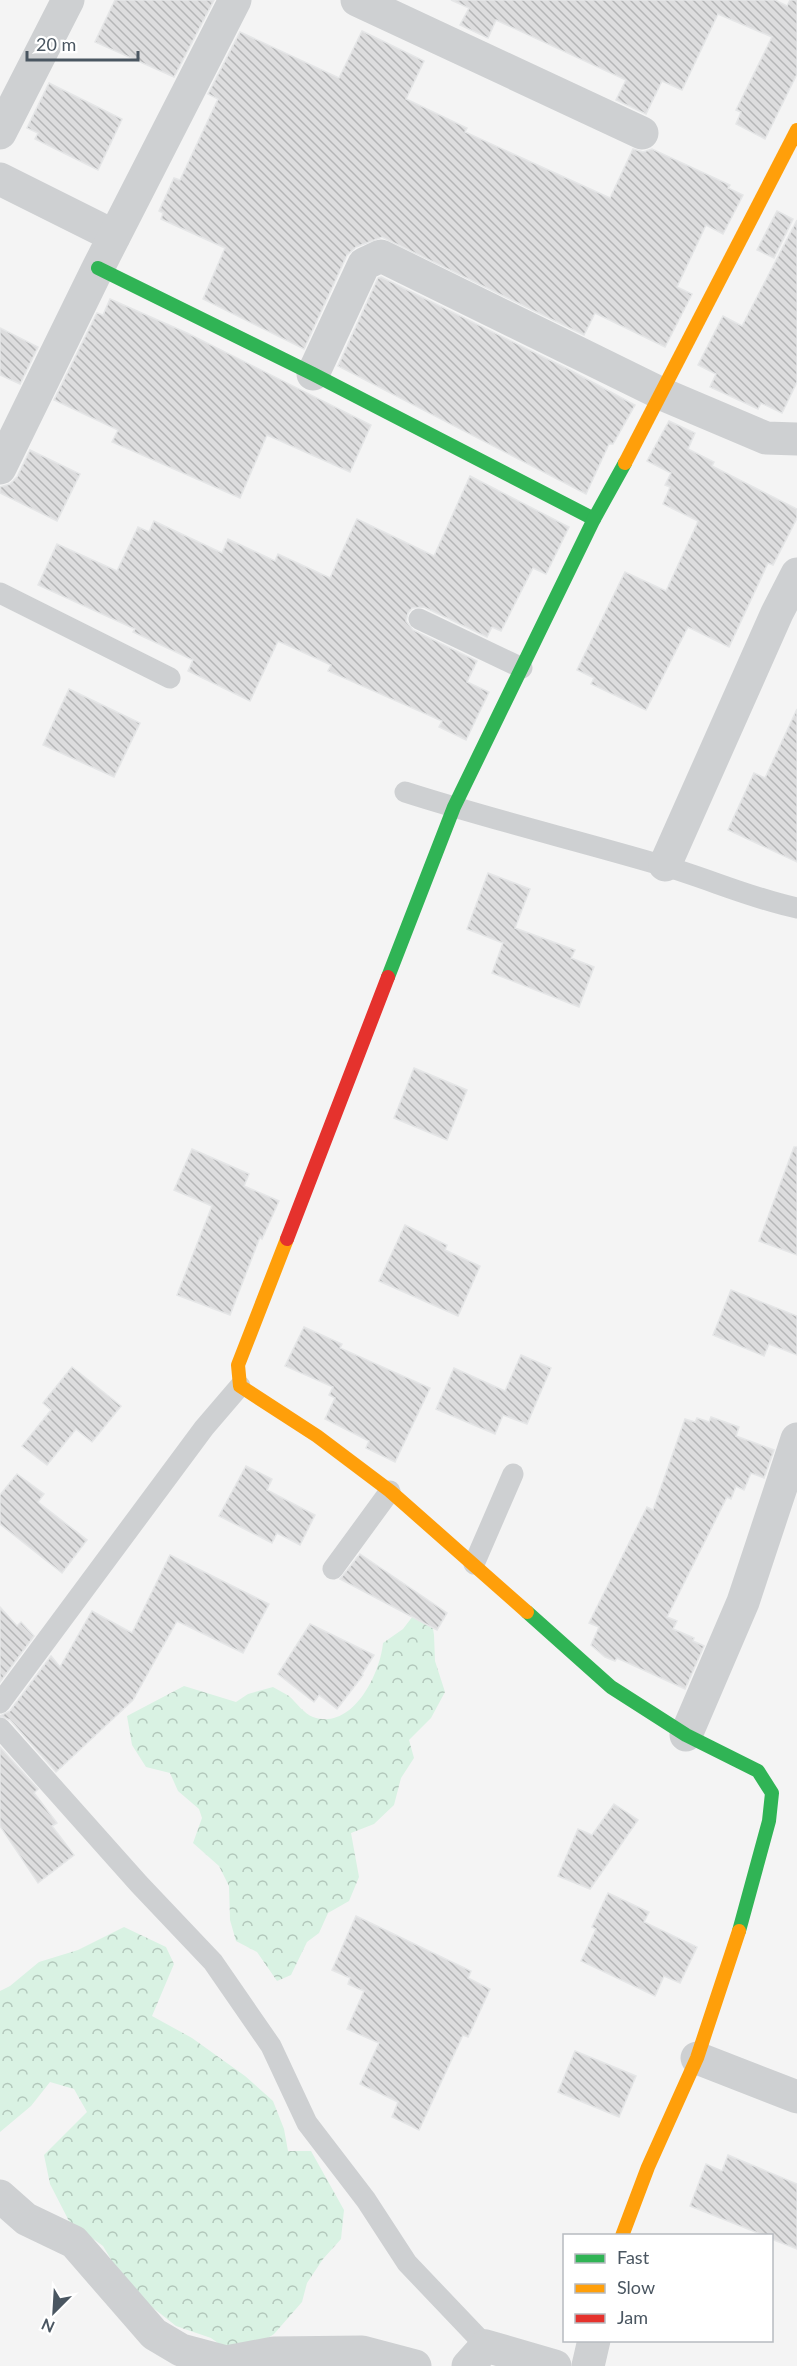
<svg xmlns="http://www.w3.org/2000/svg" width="797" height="2366" font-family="Lato,sans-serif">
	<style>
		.forest { fill: url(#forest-crowns) }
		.building { fill: url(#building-back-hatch); stroke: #e5e6e7; stroke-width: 1.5 }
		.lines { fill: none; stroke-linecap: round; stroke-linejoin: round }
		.lane { stroke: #ced0d2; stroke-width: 21 }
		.street { stroke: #ced0d2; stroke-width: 33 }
		.fast { stroke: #30b455; stroke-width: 14 }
		.slow { stroke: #ff9f0a; stroke-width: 14 }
		.jam { stroke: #e5322d; stroke-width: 14 }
	</style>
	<defs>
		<pattern id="forest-crowns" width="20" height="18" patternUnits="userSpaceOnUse" patternTransform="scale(1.5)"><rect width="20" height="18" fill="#d9f2e3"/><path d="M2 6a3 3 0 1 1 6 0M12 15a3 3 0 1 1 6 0" fill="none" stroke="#b2c7bb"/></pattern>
		<pattern id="building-back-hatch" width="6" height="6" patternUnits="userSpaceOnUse" patternTransform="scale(1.5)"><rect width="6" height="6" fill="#ddddde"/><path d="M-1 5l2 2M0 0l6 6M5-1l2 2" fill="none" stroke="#b5b6b7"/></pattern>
	</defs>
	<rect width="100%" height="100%" fill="#f4f4f4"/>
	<g class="forest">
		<path d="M430 1610 434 1635 435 1661 445 1692 431 1718 409 1740 414 1758 401 1778 394 1805 374 1824 351 1833 359 1877 349 1901 328 1913 319 1933 307 1942 291 1975 277 1981 257 1952 236 1941 230 1920 229 1886 219 1866 193 1843 202 1818 199 1809 178 1791 170 1773 146 1767 132 1745 127 1716 184 1686 236 1702 248 1694 273 1687C278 1690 284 1693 289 1696 296 1702 304 1714 313 1717 352 1731 380 1675 383 1643L403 1629 416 1612Z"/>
		<path d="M124 1927 166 1947 174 1964 152 2016 192 2038 245 2076 273 2101 284 2129 288 2151H311L344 2210 341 2239 323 2259 307 2283 302 2302 274 2334 254 2347 229 2351 211 2338 176 2326 128 2288 103 2246 69 2221 50 2184 44 2155 87 2112 74 2089 50 2082 31 2106 0 2132V1991L10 1986 39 1962 78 1950Z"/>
	</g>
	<g class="building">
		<path d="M115 0H214L174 77 95 42Z"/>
		<path d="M451 0H775L787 6 790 0H797V74L765 139 736 124 741 112 736 110 772 37 718 14 682 90 662 81 646 114 616 100 626 80 496 20 488 38 460 25 469 8Z"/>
		<path d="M362 31 424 61 406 99 467 128 465 132 610 198 633 149 643 152 652 149 730 185 728 188 743 195 723 234 706 225 677 287 692 294 665 347 595 313 584 335 382 237 356 247 347 255 304 349 203 299 225 248 161 219 163 213 159 211 174 178 180 180 218 99 208 94 240 32 339 78Z"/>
		<path d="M49 83 122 119 98 170 35 139 38 133 27 128Z"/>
		<path d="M777 211 793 219 774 258 757 250Z"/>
		<path d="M797 220V382L782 413 761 403 758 409 710 387 716 374 698 365 723 316 742 326Z"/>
		<path d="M381 277 568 369 635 405 613 444H609L586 494 338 366 378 278Z"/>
		<path d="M110 299 187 333 371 425 350 472 267 435 240 498 112 442 118 430 54 400 97 313 103 315Z"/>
		<path d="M0 328 38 347 20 384 0 375Z"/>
		<path d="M669 421 695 433 688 449 714 462 712 466 797 509V518L773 565 768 563 729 647 688 627 646 710 591 684 594 678 577 670 625 572 666 591 696 526 698 521 663 504 670 487 665 485 671 473 647 461Z"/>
		<path d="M30 450 80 474 57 521 0 493V487L10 484 17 477Z"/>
		<path d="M470 476 569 527 546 574 533 568 501 631 492 627 487 637 424 607 412 608 408 613 406 621 413 630 477 661 467 682 489 692 466 740 439 727 442 721 328 671 331 665 278 641 250 701 188 671 193 660 133 632 135 629 38 585 57 544 117 571 138 527 149 532 154 521 222 553 228 539 275 561 278 554 330 578 357 519 434 556Z"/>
		<path d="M69 689 140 723 114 777 43 745Z"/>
		<path d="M797 709V862L728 830 754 773 765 778Z"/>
		<path d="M488 873 530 889 515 928 575 950 571 958 594 967 579 1007 492 973 503 943 467 929Z"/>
		<path d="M414 1068 467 1090 447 1140 394 1118Z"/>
		<path d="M794 1147H797V1255L759 1241Z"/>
		<path d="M192 1149 249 1174 244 1186 279 1201 262 1239 260 1237 230 1315 177 1295 212 1206 174 1190Z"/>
		<path d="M405 1225 447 1245 445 1250 480 1266 458 1316 379 1281Z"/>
		<path d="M731 1290 797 1316V1355L769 1344 764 1356 713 1335Z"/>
		<path d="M304 1327 342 1344 340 1348 430 1388 395 1462 366 1448 369 1441 325 1419 335 1398 329 1395 333 1387 285 1366Z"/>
		<path d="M521 1355 551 1368 527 1424 503 1415 495 1434 436 1409 454 1368 505 1391Z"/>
		<path d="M72 1367 121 1406 92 1442 76 1429 47 1465 22 1446 51 1410 43 1403Z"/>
		<path d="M711 1417 739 1427 736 1436 774 1450 764 1478 751 1473 744 1490 736 1486 731 1499 727 1497 667 1617 677 1621 673 1629 694 1638 693 1641 704 1646 685 1689 617 1658 615 1661 605 1657 591 1645 599 1627 589 1623 647 1507 653 1510 685 1419 695 1422 697 1418 709 1422Z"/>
		<path d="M246 1466 272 1479 267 1490 315 1515 300 1545 277 1533 272 1543 219 1516Z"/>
		<path d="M17 1474 44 1494 38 1502 87 1540 62 1573 0 1524V1495Z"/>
		<path d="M360 1554 447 1613 437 1630 340 1579Z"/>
		<path d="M170 1555 269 1604 243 1653 177 1621 133 1700 56 1772 10 1720 0 1716 10 1711 51 1656 60 1667 92 1611 132 1633Z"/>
		<path d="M0 1607 17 1626 21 1622 34 1636 0 1682Z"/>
		<path d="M310 1624 374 1655 362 1674 363 1675 337 1709 319 1695 314 1702 278 1674Z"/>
		<path d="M0 1747 38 1789 34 1793 57 1823 52 1826 74 1855 38 1883 0 1826Z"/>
		<path d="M614 1804 638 1820 590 1889 558 1876 578 1829 592 1835Z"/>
		<path d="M608 1893 649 1912 644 1922 697 1947 680 1983 664 1976 655 1996 581 1961 596 1929 592 1927Z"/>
		<path d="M356 1916 471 1971 468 1978 490 1989 468 2037 463 2035 419 2130 392 2117 398 2102 360 2084 379 2043 347 2029 364 1991 348 1984 350 1978 332 1970Z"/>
		<path d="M575 2051 636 2076 619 2117 558 2092Z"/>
		<path d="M728 2155 797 2184V2249L771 2239V2235H763L690 2206 706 2164 722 2171Z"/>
	</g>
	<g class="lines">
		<g class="lane">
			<path d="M0 593 170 678"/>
			<path d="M419 619 522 668"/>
			<path d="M405 792C489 819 576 840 661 865 707 878 750 898 797 908"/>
			<path d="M474 1564 513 1474"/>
			<path d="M333 1569 390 1491"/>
			<path d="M0 1703 204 1428 240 1386"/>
			<path d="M0 1728 139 1884 213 1962 271 2046 307 2123 366 2200 407 2263 486 2346"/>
		</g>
		<g class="street">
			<path d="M357 0 642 133"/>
			<path d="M0 133 68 0"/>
			<path d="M0 179 114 236"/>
			<path d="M313 374 364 264 381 256 662 394 766 438 797 439"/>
			<path d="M0 468 98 268 235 0"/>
			<path d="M665 865 777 613 797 574"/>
			<path d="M686 1735 743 1602 797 1439"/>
			<path d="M697 2058 797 2097"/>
			<path d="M0 2196 26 2219 74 2242 154 2334 181 2350 226 2362 274 2353 362 2352 415 2366"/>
			<path d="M468 2366 486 2346 555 2366"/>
			<path d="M588 2366 594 2340"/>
		</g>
		<g class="fast">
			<path d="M98 268 313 374 594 519"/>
			<path d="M388 977 454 807 594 519 625 463"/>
			<path d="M527 1612 611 1687 686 1735 758 1771 772 1793 769 1821 739 1931"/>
		</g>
		<g class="slow">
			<path d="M625 463 797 130"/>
			<path d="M287 1239 238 1365 240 1386 317 1436 390 1491 527 1612"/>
			<path d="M622 2236 648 2167 697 2058 739 1931"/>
		</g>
		<path class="jam" d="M287 1239 388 977"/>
	</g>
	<rect x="563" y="2234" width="210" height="108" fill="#ffffff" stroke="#b7bbc0" stroke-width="1.5"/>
	<rect x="575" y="2254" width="30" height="9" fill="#30b455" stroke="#b7bbc0" stroke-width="1.5"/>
	<text x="617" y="2264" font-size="18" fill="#4a5661">Fast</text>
	<rect x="575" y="2284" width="30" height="9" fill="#ff9f0a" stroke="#b7bbc0" stroke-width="1.5"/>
	<text x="617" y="2294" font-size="18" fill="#4a5661">Slow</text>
	<rect x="575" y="2314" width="30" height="9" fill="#e5322d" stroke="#b7bbc0" stroke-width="1.5"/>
	<text x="617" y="2324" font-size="18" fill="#4a5661">Jam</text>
	<g transform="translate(54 2312) rotate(204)" stroke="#ffffff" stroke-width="4.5" paint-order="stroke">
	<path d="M0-4.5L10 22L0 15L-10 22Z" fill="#4a5661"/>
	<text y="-9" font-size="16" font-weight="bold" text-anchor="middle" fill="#4a5661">N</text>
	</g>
	<path d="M27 51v9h111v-9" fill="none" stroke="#4a5661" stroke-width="3"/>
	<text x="36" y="51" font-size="18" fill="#4a5661" stroke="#ffffff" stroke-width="4.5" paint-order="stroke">20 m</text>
</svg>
